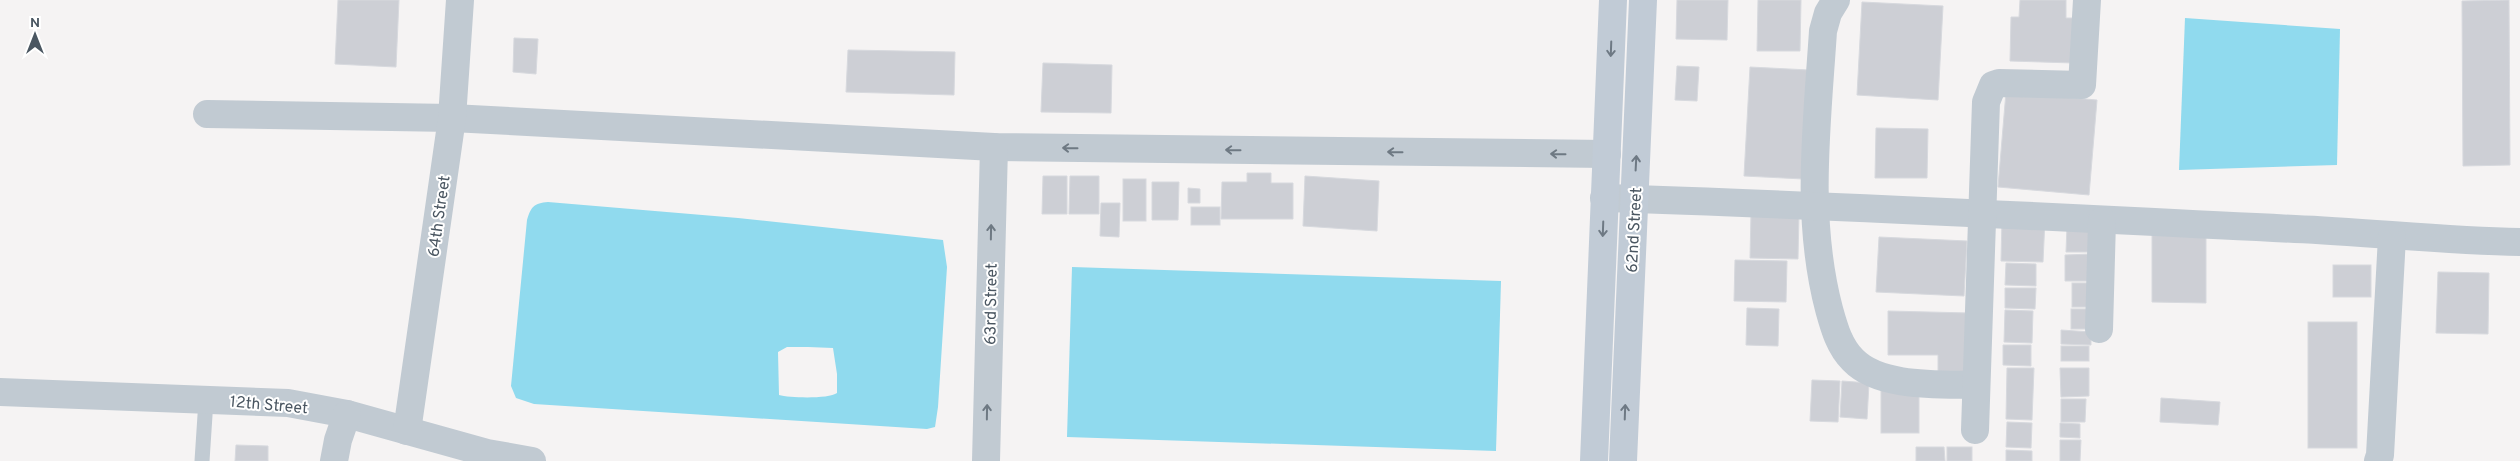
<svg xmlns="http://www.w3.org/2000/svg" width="2520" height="461" font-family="Overpass,sans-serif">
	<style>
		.water { fill: #90daee; fill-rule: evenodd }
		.building { fill: #cdcfd5; stroke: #d7d9de }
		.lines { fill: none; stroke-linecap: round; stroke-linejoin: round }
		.service { stroke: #c1cad2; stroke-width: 15 }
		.minor { stroke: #c1cad2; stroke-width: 28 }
		.secondary { stroke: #c1cbd6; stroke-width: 28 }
		.oneway { stroke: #6e7984 }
		.oneway2 { stroke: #6e7983 }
		.labels { text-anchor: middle; stroke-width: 4; stroke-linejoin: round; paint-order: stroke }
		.street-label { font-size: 16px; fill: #4a5661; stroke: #fff }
	</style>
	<rect width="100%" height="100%" fill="#f5f3f3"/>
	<g class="water">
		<path d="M2185 18 2340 29 2337 165 2179 170Z"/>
		<path d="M548 202 738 218 943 240 947 267 938 407 935 427 927 429 534 404 516 398 511 386 527 220C531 207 534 203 548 202ZM808 347 833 348 837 374V393C829 399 790 398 779 395L778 352 787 347Z"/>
		<path d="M1072 267 1501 281 1496 451 1067 437Z"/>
	</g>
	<g class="building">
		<path d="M338 0H399L396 67 335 64Z"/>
		<path d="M1677 0H1728L1727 40 1676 39Z"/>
		<path d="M1758 0H1801L1800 51H1757Z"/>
		<path d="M2020 0H2066V18H2074L2073 63 2010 61 2011 17H2019Z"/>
		<path d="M2509 0 2510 165 2463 166 2462 1Z"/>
		<path d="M1862 2 1943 6 1938 100 1857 95Z"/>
		<path d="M514 38 538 39 536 74 513 72Z"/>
		<path d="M848 50 955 52 954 95 846 92Z"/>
		<path d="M1043 63 1112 65 1111 113 1041 112Z"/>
		<path d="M1677 66 1699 67 1697 101 1675 100Z"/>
		<path d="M1750 67 1809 70 1803 179 1744 176Z"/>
		<path d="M2006 92 2097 100 2089 195 1998 187Z"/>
		<path d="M1876 128 1928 129 1927 178H1875Z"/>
		<path d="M1247 173H1271V183H1293V219H1221L1222 182H1247Z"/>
		<path d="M1043 176H1067V214H1042Z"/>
		<path d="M1070 176H1099V214H1069Z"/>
		<path d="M1305 176 1379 181 1377 231 1303 226Z"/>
		<rect x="1123" y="179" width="23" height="42"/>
		<path d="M1152 182H1179L1178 220H1152Z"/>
		<path d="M1188 188 1200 189V203H1188Z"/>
		<path d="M1101 203H1120L1119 237 1100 236Z"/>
		<rect x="1191" y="207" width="29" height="18"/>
		<path d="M1751 213 1799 215 1798 259 1750 258Z"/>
		<path d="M2002 218 2045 220 2043 262 2001 261Z"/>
		<path d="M2067 226 2098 227V252H2066Z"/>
		<path d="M2152 228H2206V303L2152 302Z"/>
		<path d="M1879 237 1967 241 1964 296 1876 292Z"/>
		<path d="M2092 254V281H2065V255Z"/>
		<path d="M1735 260 1787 261 1786 302 1734 301Z"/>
		<path d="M2006 263 2036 264V286L2005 285Z"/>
		<rect x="2333" y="265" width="38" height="32"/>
		<path d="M2438 272 2489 273 2488 334 2436 333Z"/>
		<rect x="2072" y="283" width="22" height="24"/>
		<path d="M2005 288H2036L2035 309 2005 308Z"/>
		<path d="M1747 308 1779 309 1778 346 1746 345Z"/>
		<rect x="2071" y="309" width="22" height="20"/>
		<path d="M2005 310 2033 311 2032 343 2004 342Z"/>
		<path d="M1888 311 1969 313V374H1938V355H1888Z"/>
		<rect x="2308" y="322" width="49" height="126"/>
		<path d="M2061 330 2091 332V345L2061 344Z"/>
		<path d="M2003 345H2031V366L2003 365Z"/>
		<rect x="2061" y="346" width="28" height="15"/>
		<path d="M2007 368H2034L2032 420 2006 419Z"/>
		<path d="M2060 368H2089V396L2061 397Z"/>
		<path d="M1812 380 1840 381 1838 422 1810 421Z"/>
		<path d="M1842 381 1869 383 1867 419 1840 417Z"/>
		<rect x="1881" y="384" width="38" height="49"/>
		<path d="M2161 398 2220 402 2218 425 2160 422Z"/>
		<path d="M2061 399H2086L2085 422H2061Z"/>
		<path d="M2007 422 2032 423 2031 448 2006 447Z"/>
		<path d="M2060 423 2080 424V438L2060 437Z"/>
		<path d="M2060 440H2081L2080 461H2060Z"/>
		<path d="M236 445 268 446V461H235Z"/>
		<path d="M1916 447H1944L1945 461H1916Z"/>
		<rect x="1947" y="447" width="25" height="14"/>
		<path d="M2006 450 2032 451V461H2006Z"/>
	</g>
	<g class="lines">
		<path class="service" d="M202 461 206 400"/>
		<g class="minor">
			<path d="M1836 0 1828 13 1823 31C1817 124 1805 218 1829 309 1834 327 1839 346 1853 360 1880 388 1940 384 1976 385"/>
			<path d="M207 114 452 118 994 147 1607 154"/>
			<path d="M1604 198C1835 205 2065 218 2295 229 2370 232 2445 241 2520 242"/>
			<path d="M2099 329 2102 221"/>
			<path d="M0 392 288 403 347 414 487 453 532 461"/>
			<path d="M1975 430 1986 102 1993 85 1999 83 2082 85 2087 0"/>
			<path d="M407 431 452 118 460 0"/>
			<path d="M334 461 338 440 347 414"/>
			<path d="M986 461 994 147"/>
			<path d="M2378 461 2380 455 2392 237"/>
		</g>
		<g class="secondary">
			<path d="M1594 461 1613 0"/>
			<path d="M1623 461 1643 0"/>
		</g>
	</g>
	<defs><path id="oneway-shaft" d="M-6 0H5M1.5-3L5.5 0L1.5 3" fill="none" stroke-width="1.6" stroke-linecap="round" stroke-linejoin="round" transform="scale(1.25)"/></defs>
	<g class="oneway">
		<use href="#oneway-shaft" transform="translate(1611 49) rotate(92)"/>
		<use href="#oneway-shaft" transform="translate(1636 163) rotate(-87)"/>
		<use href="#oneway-shaft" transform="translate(1603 229) rotate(92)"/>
		<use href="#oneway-shaft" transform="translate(1625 412) rotate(-88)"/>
	</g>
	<g class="oneway2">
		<use href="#oneway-shaft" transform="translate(1070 148) rotate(-179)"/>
		<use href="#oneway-shaft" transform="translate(1233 150) rotate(-179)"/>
		<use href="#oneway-shaft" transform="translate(1395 152) rotate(-179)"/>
		<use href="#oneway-shaft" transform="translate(1558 154) rotate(-179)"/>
		<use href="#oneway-shaft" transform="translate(991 232) rotate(-89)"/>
		<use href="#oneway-shaft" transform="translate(987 412) rotate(-89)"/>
	</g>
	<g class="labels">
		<g class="street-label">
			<text transform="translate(438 216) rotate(-82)" y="6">64th Street</text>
			<text transform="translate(1633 230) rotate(-87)" y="6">62nd Street</text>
			<text transform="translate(990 304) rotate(-89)" y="6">63rd Street</text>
			<text transform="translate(269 404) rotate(5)" y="6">12th Street</text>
		</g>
	</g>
	<g transform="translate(35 35)" stroke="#ffffff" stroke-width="4" paint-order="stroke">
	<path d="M0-4L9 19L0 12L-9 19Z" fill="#4a5661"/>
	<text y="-8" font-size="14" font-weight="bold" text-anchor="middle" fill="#4a5661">N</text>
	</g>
</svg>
